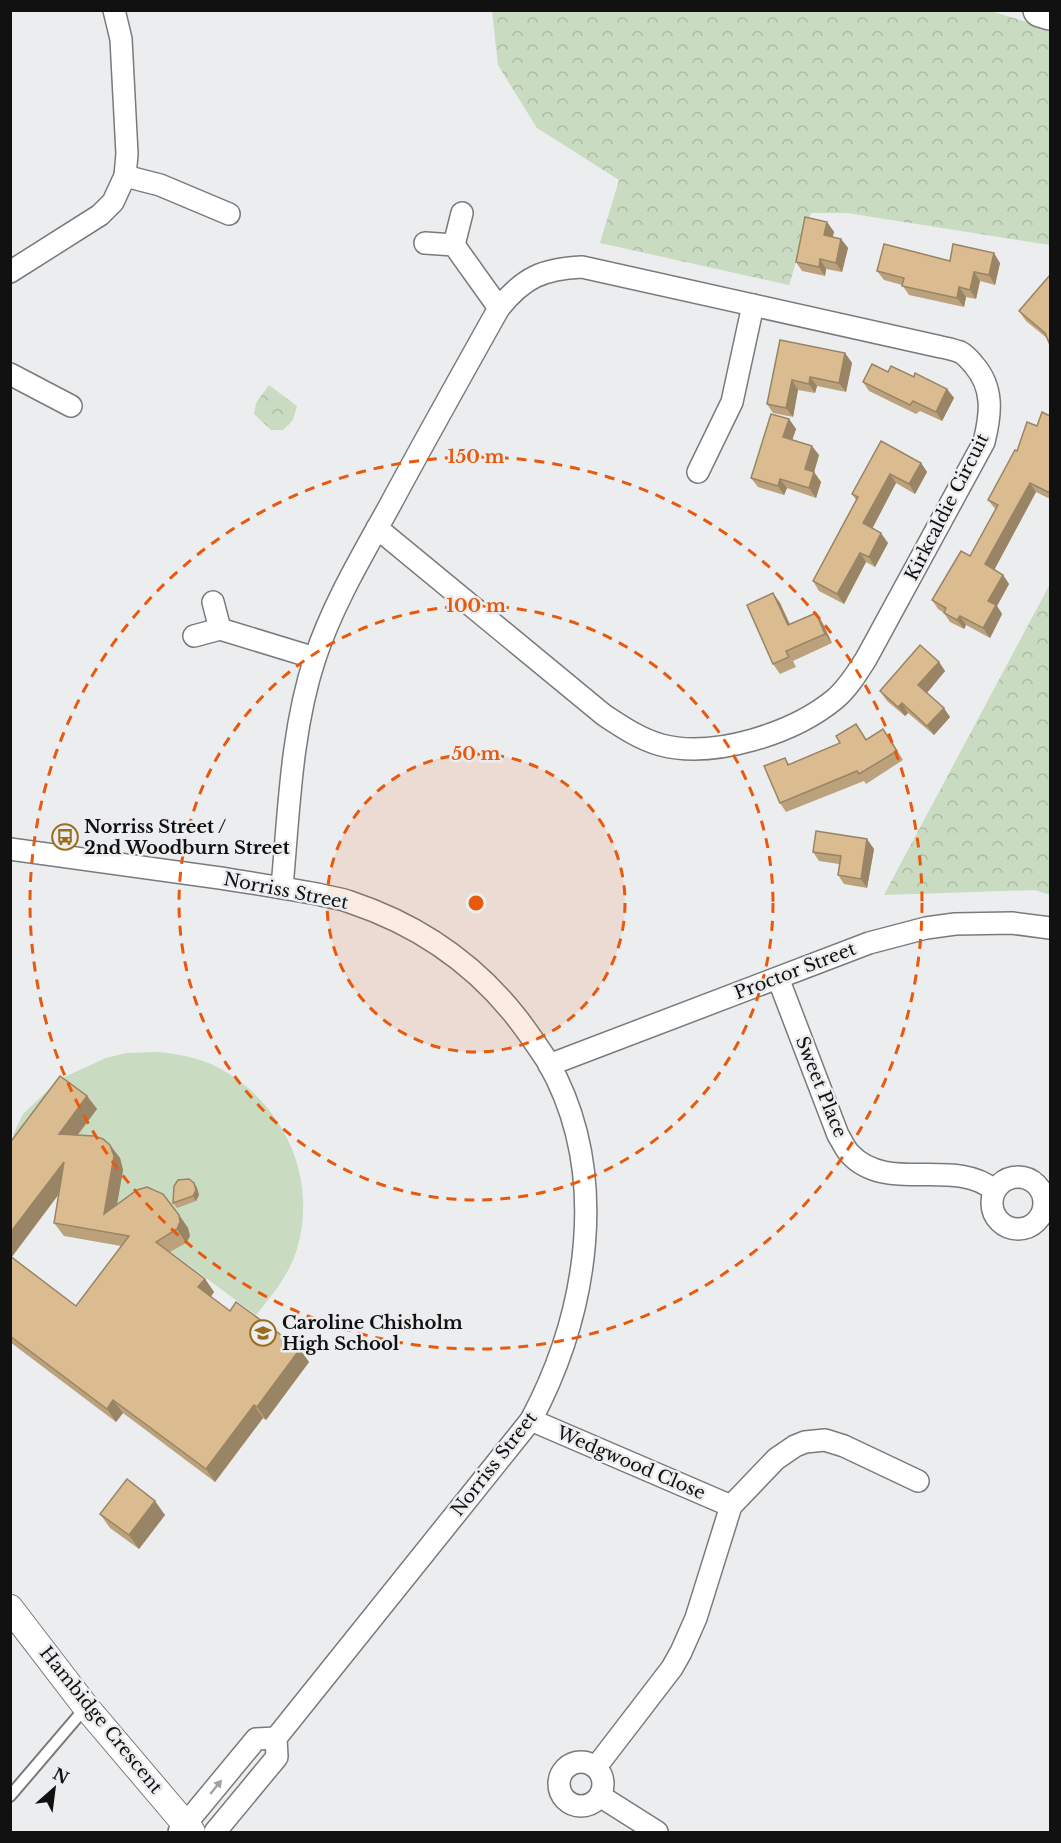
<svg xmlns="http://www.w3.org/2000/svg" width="1061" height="1843" font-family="'Libre Baskerville',serif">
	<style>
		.green { fill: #c9dbc1 }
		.park { fill: url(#park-crowns) }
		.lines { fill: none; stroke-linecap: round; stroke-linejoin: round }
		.service-casing { stroke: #797a7b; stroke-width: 14 }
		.minor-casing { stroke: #797a7b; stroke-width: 24 }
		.tertiary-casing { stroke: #797a7b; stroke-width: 28 }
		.primary-casing { stroke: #797a7b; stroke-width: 36 }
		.service { stroke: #fff; stroke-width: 10 }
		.minor { stroke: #fff; stroke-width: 21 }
		.tertiary { stroke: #fff; stroke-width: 26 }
		.primary { stroke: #fff; stroke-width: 33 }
		.wall { fill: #bca27c; fill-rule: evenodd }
		.shaded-wall { fill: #998465 }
		.building { fill: #dbbc90; stroke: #998465; stroke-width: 1.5 }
		.oneway { fill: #a0a0a0 }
		.ring { fill: none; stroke: #e8590c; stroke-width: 3; stroke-dasharray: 10 8 }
		.labels { text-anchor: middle; stroke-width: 5; stroke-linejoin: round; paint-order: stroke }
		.street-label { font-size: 18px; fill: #111112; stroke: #ecedef }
		.poi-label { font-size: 18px; font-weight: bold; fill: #111112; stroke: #ecedef; text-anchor: start }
		.centre { fill: #e8590c; stroke: #ecedef; stroke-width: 3 }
		.ring-label { font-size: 18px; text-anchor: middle; font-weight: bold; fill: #e8590c; stroke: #ecedef; stroke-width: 5; stroke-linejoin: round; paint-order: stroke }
	</style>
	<defs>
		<pattern id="park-crowns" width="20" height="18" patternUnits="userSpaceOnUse" patternTransform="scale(1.5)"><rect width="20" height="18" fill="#c9dbc1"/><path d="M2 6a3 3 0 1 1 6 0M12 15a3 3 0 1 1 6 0" fill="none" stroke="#acbba5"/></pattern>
	</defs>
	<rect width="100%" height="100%" fill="#ecedef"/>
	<path class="green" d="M159 1052C177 1054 196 1057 213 1065 281 1098 319 1175 297 1249 289 1275 273 1294 256 1315L13 1135 23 1114 60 1079 106 1058 126 1053Z"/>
	<g class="park">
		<path d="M987 10 1050 29V245L847 213H811L789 285 600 243 619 180 537 128 498 65 492 11Z"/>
		<path d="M269 385 297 406 293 420 283 430H271L254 414 256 403Z"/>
		<path d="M1050 584V895L1035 890 884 895Z"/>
	</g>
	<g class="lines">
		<g class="service-casing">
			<path id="service" d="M10 1796 86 1707"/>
		</g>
		<g class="minor-casing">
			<g id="minor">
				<path d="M125 176 160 185 229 214"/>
				<path d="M425 243 454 245 499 308"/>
				<path d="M454 245 462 213"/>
				<path d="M10 272 100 215 113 202 125 176 127 154 121 39 114 10"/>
				<path d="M10 374 71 406"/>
				<path d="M698 472 732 402 753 305"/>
				<path d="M213 602 220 629"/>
				<path d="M194 636 220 629 315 658"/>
				<path d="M10 849C80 859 150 869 220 878 252 883 285 888 317 894 328 897 340 898 350 902 416 924 474 963 517 1018 528 1032 538 1047 548 1062 611 1173 588 1313 531 1420L276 1738 277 1757 215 1832"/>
				<path d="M282 887C289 811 291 731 315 658 333 604 362 556 389 507 425 440 462 374 499 308 524 277 543 269 582 267L941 347C947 348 954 350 960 352 966 355 970 360 974 365 994 388 991 414 984 442L866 659C857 673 848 688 835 699 794 733 714 759 661 745 640 739 622 727 604 715L377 528"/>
				<path d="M778 978 838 1135C842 1141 845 1149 850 1154 887 1194 955 1157 994 1190"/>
				<path d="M549 1065 869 943 926 928 955 924 1012 923 1050 928"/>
				<circle cx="1018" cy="1203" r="26"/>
				<path d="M531 1420 731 1506"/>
				<circle cx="581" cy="1784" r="22"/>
				<path d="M596 1767 672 1668 681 1652 696 1618 731 1506 776 1459 795 1446 805 1442 825 1440 844 1446 918 1481"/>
				<path d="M600 1796 657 1832"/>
				<path d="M179 1832 256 1739 276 1738"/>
			</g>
		</g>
		<g class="tertiary-casing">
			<path id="tertiary" d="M10 1608 86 1707 192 1832"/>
		</g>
		<g class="primary-casing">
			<path id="primary" d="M1040 10 1050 13"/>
		</g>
		<use href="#service" class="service"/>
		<use href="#minor" class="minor"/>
		<use href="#tertiary" class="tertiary"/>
		<use href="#primary" class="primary"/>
	</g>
	<g class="wall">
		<path d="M827 222 834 232 832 237 841 239 848 248 842 272 826 269 825 276 802 271 796 262Z"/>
		<path d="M950 261 1000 263 995 285 980 281 976 299 966 297 964 307 909 295 902 285 884 280 877 271Z"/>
		<path d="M1050 275 1048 339 1026 321 1019 311Z"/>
		<path d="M780 340 845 353 852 363 846 392 817 386 815 393 798 390 793 417 773 413 767 404Z"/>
		<path d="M888 372 914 377 947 389 954 398 942 421 920 411 916 414 869 391 863 382Z"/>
		<path d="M1050 416V499L1036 492 994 570 1003 575 1009 584 997 606 1002 614 990 638 966 625 964 629 950 622 944 613 938 609 932 600 970 556 996 510 988 500 1017 451 1037 426Z"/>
		<path d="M789 419 796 429 792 440 819 455 814 472 821 482 816 498 787 488 784 495 758 487 751 478Z"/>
		<path d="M881 441 921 463 927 472 915 494 896 483 872 528 888 543 875 567 866 562 844 604 819 591 813 581 856 500 852 494Z"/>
		<path d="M773 593 780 603 790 624 816 613 822 622 832 643 793 661 796 667 780 674 773 664Z"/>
		<path d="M939 662 945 671 927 693 950 717 934 735 908 713 905 716 887 701 880 691Z"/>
		<path d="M867 739H890L903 760 866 784 864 781 786 812 780 803 785 758 789 764Z"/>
		<path d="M874 849 867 888 844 884 838 875 839 864 819 861 813 852Z"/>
		<path d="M87 1096 97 1109 78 1135 110 1145 120 1158 123 1170 117 1204 179 1215 188 1228 190 1236 186 1243 170 1252 205 1279 214 1292 211 1297 230 1311 309 1362 266 1420 263 1418 215 1482 123 1413 116 1422 10 1342V1139L12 1140ZM59 1194 54 1223 64 1236 121 1246 76 1306 12 1257Z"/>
		<path d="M194 1183 197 1188 199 1195 196 1201 177 1208 173 1203Z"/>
		<path d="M100 1514 165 1515 139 1549 110 1528Z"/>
	</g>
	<g class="shaded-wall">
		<path d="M827 222 834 232 831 245 824 235Z"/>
		<path d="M841 239 848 248 842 272 836 263Z"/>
		<path d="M994 253 1000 263 995 285 989 275Z"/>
		<path d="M820 259 826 269 825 276 819 267Z"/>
		<path d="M974 272 980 281 976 299 970 290Z"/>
		<path d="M959 287 966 297 964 307 957 298Z"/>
		<path d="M845 353 852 363 846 392 839 383Z"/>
		<path d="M810 377 817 386 815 393 809 384Z"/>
		<path d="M792 380 798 390 793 417 786 408Z"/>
		<path d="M947 389 954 398 942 421 936 412Z"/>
		<path d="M789 419 796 429 790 446 783 437Z"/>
		<path d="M812 446 819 455 812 479 805 469Z"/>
		<path d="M921 463 927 472 915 494 909 484Z"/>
		<path d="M814 472 821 482 816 498 809 488Z"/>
		<path d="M890 474 896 483 870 533 863 523Z"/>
		<path d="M780 479 787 488 784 495 778 486Z"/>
		<path d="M1030 483 1036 492 992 574 985 564Z"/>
		<path d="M881 533 888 543 875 567 869 557Z"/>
		<path d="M860 553 866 562 844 604 837 594Z"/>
		<path d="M1003 575 1009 584 997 606 1002 614 990 638 983 628 988 601Z"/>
		<path d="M773 593 780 603 794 635 788 625Z"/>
		<path d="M816 613 822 622 832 643 825 634Z"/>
		<path d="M960 616 966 625 964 629 957 620Z"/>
		<path d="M939 662 945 671 925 695 918 685Z"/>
		<path d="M902 703 908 713 905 716 898 707Z"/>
		<path d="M944 708 950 717 934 735 927 726Z"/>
		<path d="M867 839 874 849 867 888 861 879Z"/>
		<path d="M87 1096 97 1109 68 1147 59 1134Z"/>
		<path d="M110 1145 120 1158 123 1170 113 1227 104 1214Z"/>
		<path d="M64 1162 73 1175 10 1259V1233Z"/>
		<path d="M194 1183 197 1188 199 1195 196 1201 193 1196Z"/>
		<path d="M179 1215 188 1228 190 1236 186 1243 177 1229Z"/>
		<path d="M205 1279 214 1292 207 1301 198 1287Z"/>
		<path d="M300 1349 309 1362 266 1420 257 1407Z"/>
		<path d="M113 1400 123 1413 116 1422 107 1409Z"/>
		<path d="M254 1405 263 1418 215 1482 206 1469Z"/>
		<path d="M155 1501 165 1515 139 1549 129 1535Z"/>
	</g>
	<g class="building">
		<path d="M805 217 827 222 824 235 841 239 836 263 820 259 819 267 796 262Z"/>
		<path d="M884 244 950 261 953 244 994 253 989 275 974 272 970 290 959 287 957 298 902 286 904 278 877 271Z"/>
		<path d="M1050 275V345L1045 333 1019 311Z"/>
		<path d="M780 340 845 353 839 383 810 377 809 384 792 380 786 408 767 404Z"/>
		<path d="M872 364 888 372 891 366 914 377 915 373 947 389 936 412 913 401 910 405 863 382Z"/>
		<path d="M1042 412 1050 416V493L1030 483 985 564 1003 575 988 601 996 605 983 628 960 616 957 620 944 613 946 608 932 600 961 551 970 556 998 505 988 500 1015 450 1017 451 1027 422 1037 426Z"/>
		<path d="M771 414 789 419 783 437 812 446 805 469 814 472 809 488 780 479 778 486 751 478Z"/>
		<path d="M881 441 921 463 909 484 890 474 863 523 881 533 869 557 860 553 837 594 813 581 858 497 852 494Z"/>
		<path d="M773 593 788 625 816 613 825 634 786 651 789 657 773 664 747 605Z"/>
		<path d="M920 645 939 662 918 685 944 708 927 726 902 703 898 707 880 691Z"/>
		<path d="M856 724 866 740 883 729 897 751 859 774 857 771 780 803 764 766 785 758 788 765 840 743 836 736Z"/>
		<path d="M816 831 867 839 861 879 838 875 841 856 813 852Z"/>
		<path d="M60 1076 87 1096 59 1134 94 1136 103 1139 110 1145 114 1156 104 1214 137 1190 147 1187 163 1194 179 1215 180 1222 177 1229 156 1242 205 1279 198 1287 230 1311 236 1302 300 1349 257 1407 254 1405 206 1469 113 1400 107 1409 10 1336V1256L76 1306 129 1236 54 1223 64 1162 10 1233V1139L12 1140Z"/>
		<path d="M189 1179 194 1183 196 1190 193 1196 173 1203 174 1186 178 1180Z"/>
		<path d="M127 1479 155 1501 129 1535 100 1514Z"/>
	</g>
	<defs><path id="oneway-solid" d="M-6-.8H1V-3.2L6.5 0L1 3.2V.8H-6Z" transform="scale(1.5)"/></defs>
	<use class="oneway" href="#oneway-solid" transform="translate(216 1787) rotate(-51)"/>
	<circle cx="476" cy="903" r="149" fill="#e8590c" fill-opacity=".12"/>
	<g class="ring">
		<circle cx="476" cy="903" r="149"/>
		<circle cx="476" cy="903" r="297"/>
		<circle cx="476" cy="903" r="446"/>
	</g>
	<defs>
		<g id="bus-ring" transform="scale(1.35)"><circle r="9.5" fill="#ecedef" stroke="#9a6d1d" stroke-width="1.5"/><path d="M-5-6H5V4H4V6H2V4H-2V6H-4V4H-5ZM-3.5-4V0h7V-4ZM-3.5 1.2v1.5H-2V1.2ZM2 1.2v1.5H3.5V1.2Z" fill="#9a6d1d"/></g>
		<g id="school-ring" transform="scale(1.35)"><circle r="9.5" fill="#ecedef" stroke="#9a6d1d" stroke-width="1.5"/><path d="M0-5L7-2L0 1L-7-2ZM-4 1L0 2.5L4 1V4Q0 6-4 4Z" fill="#9a6d1d"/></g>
	</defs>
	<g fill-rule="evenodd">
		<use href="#bus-ring" x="65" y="837"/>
		<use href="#school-ring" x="263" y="1333"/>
	</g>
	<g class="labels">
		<g class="street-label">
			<text transform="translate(947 507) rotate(-63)" y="6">Kirkcaldie Circuit</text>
			<text transform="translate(286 891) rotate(11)" y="6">Norriss Street</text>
			<text transform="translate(795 971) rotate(-21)" y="6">Proctor Street</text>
			<text transform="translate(821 1087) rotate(68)" y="6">Sweet Place</text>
			<text transform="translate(631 1463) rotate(23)" y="6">Wedgwood Close</text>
			<text transform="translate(494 1464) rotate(-52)" y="6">Norriss Street</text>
			<text transform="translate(101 1720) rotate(51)" y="6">Hambidge Crescent</text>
		</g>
		<g class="poi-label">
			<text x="84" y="833">Norriss Street /<tspan x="84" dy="21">2nd Woodburn Street</tspan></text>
			<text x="282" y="1329">Caroline Chisholm<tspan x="282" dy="21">High School</tspan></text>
		</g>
	</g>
	<circle cx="476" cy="903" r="9" class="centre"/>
	<g class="ring-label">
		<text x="476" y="463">150 m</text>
		<text x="476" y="612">100 m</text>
		<text x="476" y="760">50 m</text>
	</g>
	<rect width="1061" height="1843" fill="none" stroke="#111112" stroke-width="24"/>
	<g transform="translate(54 1789) rotate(28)" stroke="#ecedef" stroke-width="4.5" paint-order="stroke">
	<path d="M0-4.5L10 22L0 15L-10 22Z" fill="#111112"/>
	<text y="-9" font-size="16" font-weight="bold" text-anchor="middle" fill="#111112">N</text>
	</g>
</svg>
